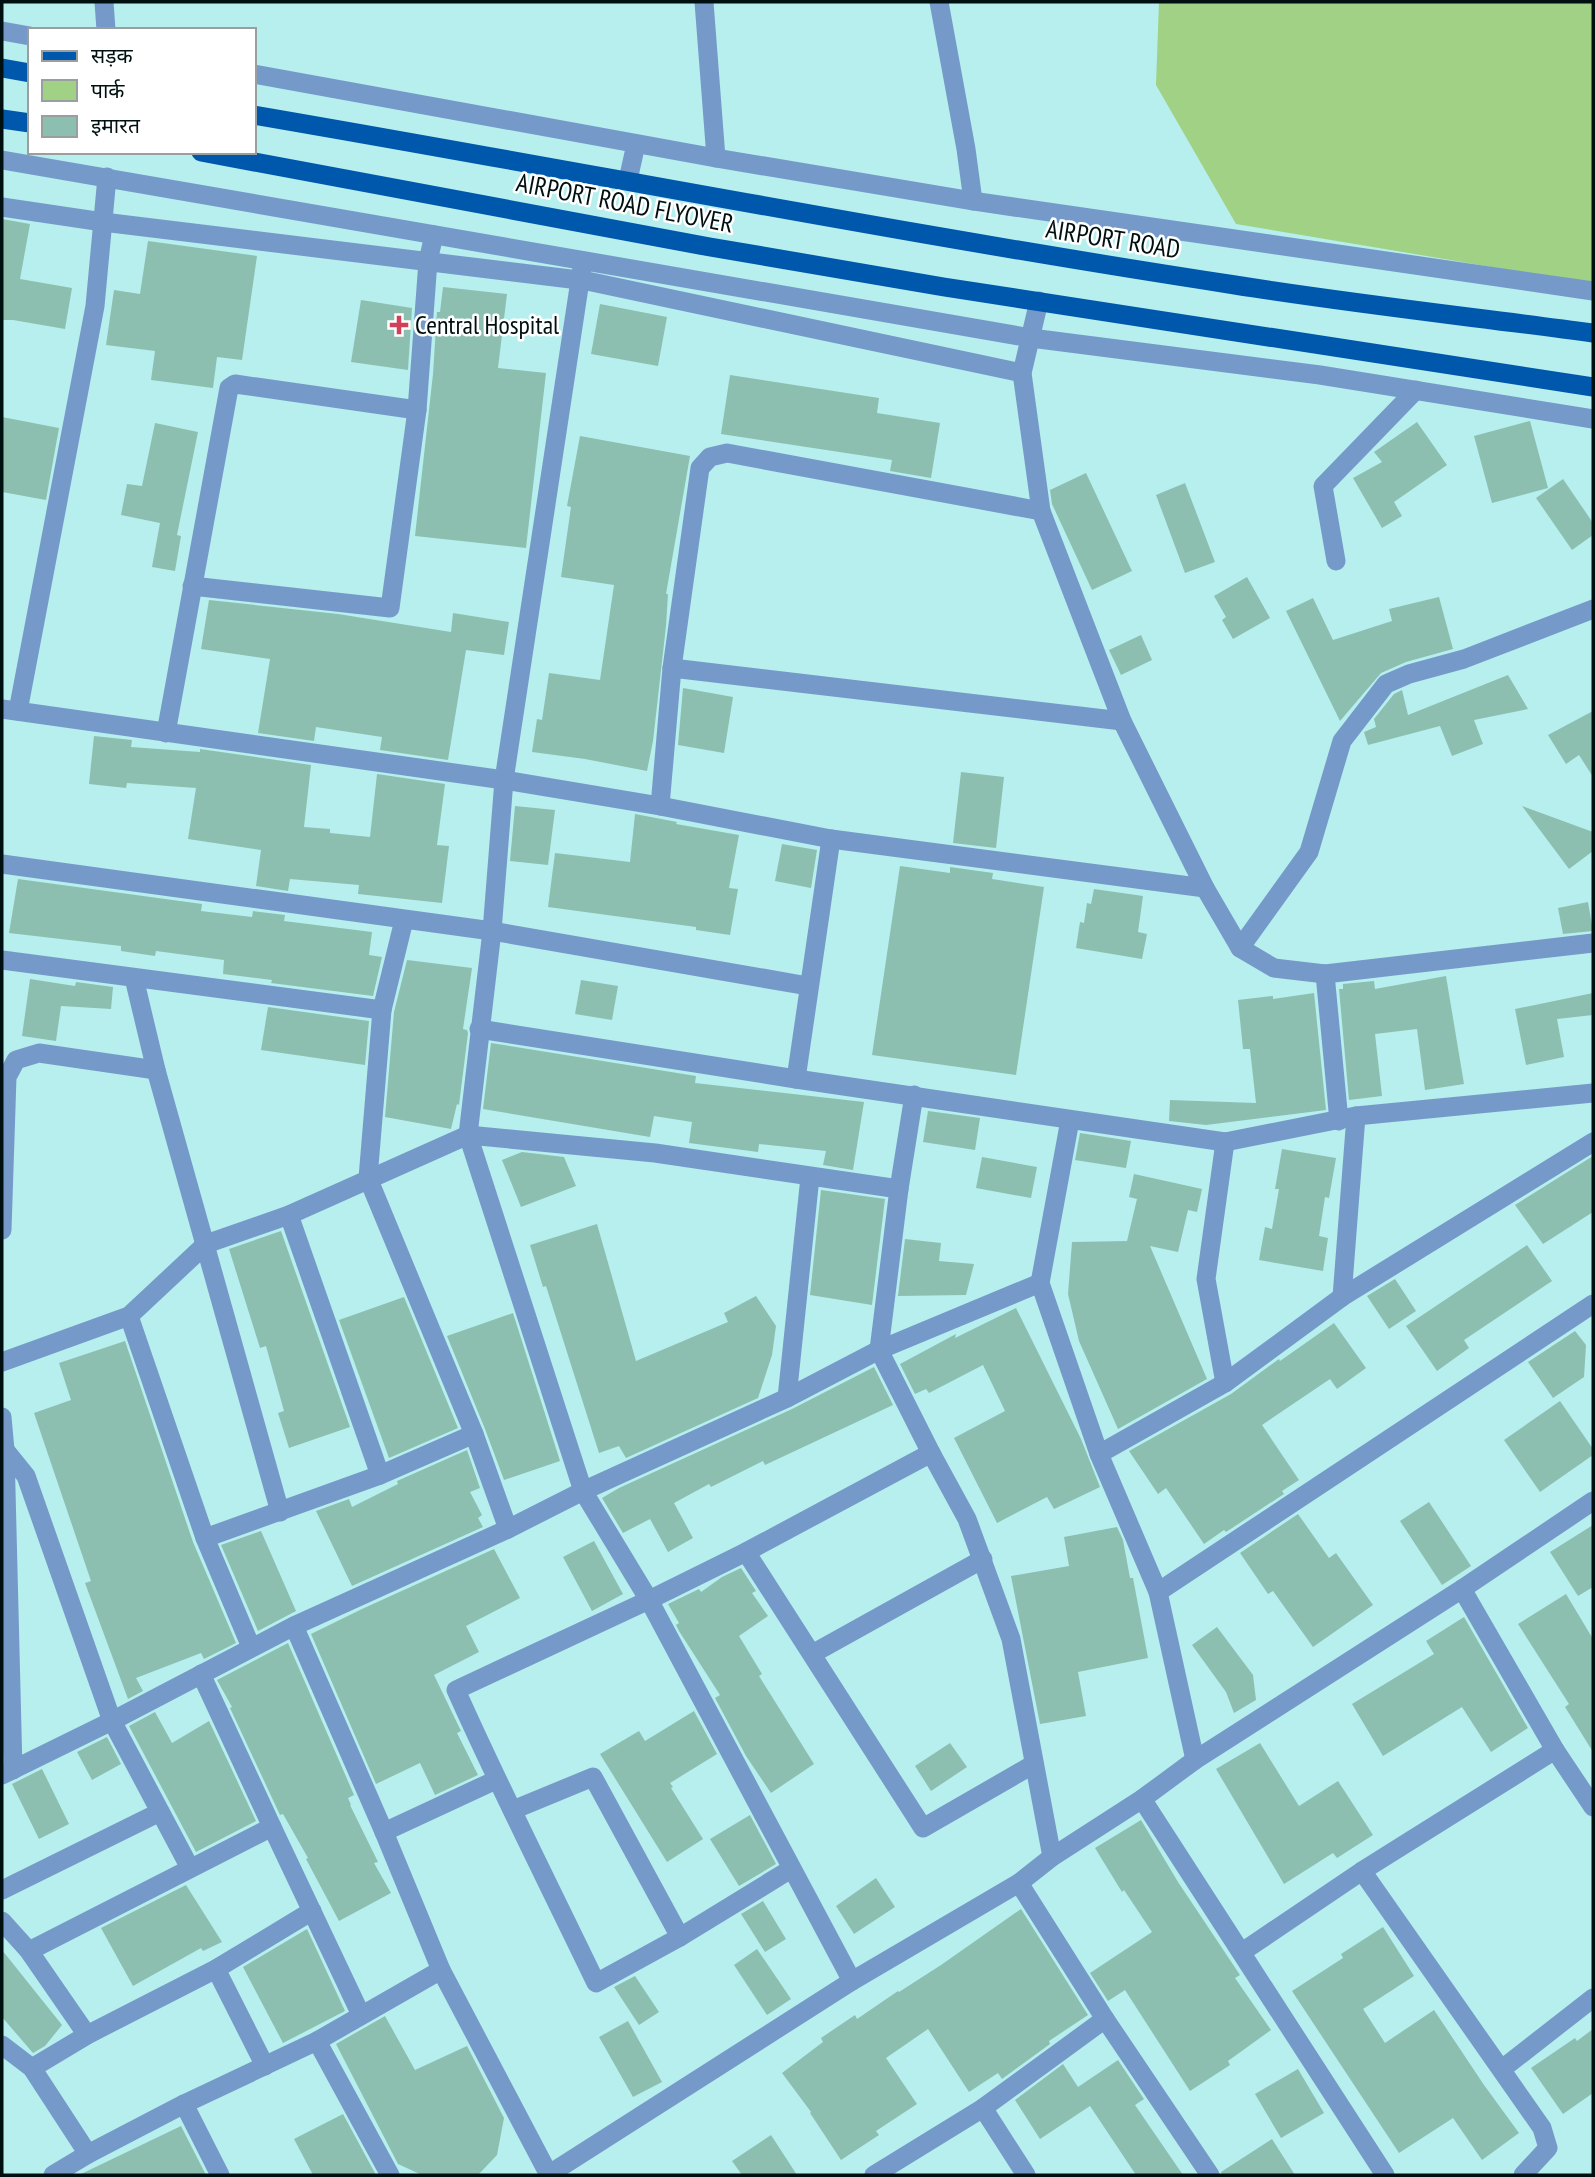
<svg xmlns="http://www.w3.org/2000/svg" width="1595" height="2177" font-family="'PT Sans Narrow','Noto Sans Devanagari',sans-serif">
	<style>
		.green { fill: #a1d184 }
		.building { fill: #8cbfb0 }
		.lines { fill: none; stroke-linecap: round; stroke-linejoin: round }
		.minor { stroke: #759ac9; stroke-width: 19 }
		.tertiary { stroke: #759ac9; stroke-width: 19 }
		.primary { stroke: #0058ac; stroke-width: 19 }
		.poi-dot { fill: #d04059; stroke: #fff; stroke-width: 2.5 }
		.labels { text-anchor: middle; stroke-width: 5; stroke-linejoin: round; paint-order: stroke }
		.street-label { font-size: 26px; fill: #001010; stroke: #fff }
		.poi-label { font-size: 26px; fill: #001010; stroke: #fff; text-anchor: start }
	</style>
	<rect width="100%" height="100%" fill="#b6efee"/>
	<path class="green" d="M1159 2H1593V284L1236 224 1156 85Z"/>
	<g class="building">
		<path d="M2 219 30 224 20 279 72 288 65 329 13 320H2Z"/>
		<path d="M148 241 257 256 242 360 217 357 213 388 151 380 155 351 106 345 114 290 140 294Z"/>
		<path d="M443 287 507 294 498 368 546 373 526 548 415 536 433 374 437 312H440Z"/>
		<path d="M361 300 412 308 408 370 351 362Z"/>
		<path d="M600 304 667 317 658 366 591 354Z"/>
		<path d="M730 375 879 398 877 413 940 423 931 478 890 471 892 460 721 434Z"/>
		<path d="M2 417 59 428 46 500 2 492Z"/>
		<path d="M1530 421 1548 488 1492 503 1474 436Z"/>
		<path d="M1417 422 1447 465 1394 502 1402 516 1382 528 1353 478 1382 462 1374 452Z"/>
		<path d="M155 423 198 432 177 535 181 536 175 571 152 567 160 523 121 515 127 484 142 486Z"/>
		<path d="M580 436 690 456 666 594H668L666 626 653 741 647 771 585 759 532 752 537 719 542 720 549 673 600 680 614 585 561 577 571 507 567 506Z"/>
		<path d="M1086 473 1132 571 1092 590 1052 504 1050 490Z"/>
		<path d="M1563 479 1593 523V535L1572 550 1536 498Z"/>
		<path d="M1185 483 1215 562 1185 573 1156 495Z"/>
		<path d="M1247 577 1270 618 1233 639 1222 620 1226 617 1214 596Z"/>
		<path d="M1439 597 1453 649 1406 662 1381 673 1340 721 1286 611 1313 598 1333 640 1392 621 1389 609Z"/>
		<path d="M209 600 338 614 451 632 453 613 509 622 504 655 466 650 448 760 380 750 382 737 316 727 314 741 258 733 270 659 201 649Z"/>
		<path d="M1141 635 1152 660 1121 675 1109 650Z"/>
		<path d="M1508 675 1528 709 1474 720 1483 744 1452 756 1440 726 1368 745 1364 732 1376 727 1374 719 1394 694 1402 690 1408 715Z"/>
		<path d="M683 688 733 697 724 753 678 745Z"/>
		<path d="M1593 711V777L1579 755 1566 764 1548 735Z"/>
		<path d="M94 736 132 740 131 747 200 752V749L311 765 304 827 330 829V833L370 837 377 774 445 784 437 845 449 846 442 903 358 894 359 885 290 879 288 891 256 886 261 850 188 839 196 788 127 783 126 788 89 784Z"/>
		<path d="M961 772 1004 777 996 848 953 843Z"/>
		<path d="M515 806 555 810 548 865 510 861Z"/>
		<path d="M1522 806 1593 832V851L1569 869Z"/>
		<path d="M635 814 677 822 676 824 739 835 729 888 738 889 730 935 696 930V927L548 907 555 853 630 862Z"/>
		<path d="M782 844 817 850 811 888 775 881Z"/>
		<path d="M900 866 950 873V867L993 873 992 879 1044 887 1016 1075 872 1055Z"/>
		<path d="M18 879 202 904 201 911 252 917 253 911 285 915 284 921 372 932 369 955 382 957 373 996 271 983 272 980 223 974 224 960 156 951 155 956 121 951V946L9 933Z"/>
		<path d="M1094 889 1143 896 1138 932 1147 934 1142 959 1076 948 1080 922 1084 923 1087 903 1091 904Z"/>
		<path d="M1588 902 1593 931 1563 934 1558 908Z"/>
		<path d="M407 960 472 968 463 1029 467 1030 468 1033 459 1105 457 1104 451 1129 385 1117 394 1012Z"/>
		<path d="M1446 976 1464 1084 1425 1090 1417 1029 1375 1034 1382 1096 1349 1100 1339 989H1343V984L1374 981 1375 989Z"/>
		<path d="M30 979 75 986 76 982 113 987 111 1009 61 1006 56 1041 22 1036Z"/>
		<path d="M581 980 618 986 612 1020 575 1014Z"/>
		<path d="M1314 993 1326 1110 1206 1125 1169 1121 1170 1100 1256 1103 1250 1049H1243L1238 1000 1273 996V999Z"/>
		<path d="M1593 993V1015L1557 1019 1564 1057 1526 1065 1515 1009Z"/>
		<path d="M268 1007 369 1021 365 1065 261 1050Z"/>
		<path d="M491 1043 696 1076 695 1083 864 1102 853 1170 823 1165 826 1151 759 1144 758 1152 689 1143 692 1122 654 1116 650 1137 483 1109Z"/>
		<path d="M928 1111 980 1118 975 1150 923 1142Z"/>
		<path d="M1080 1133 1131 1141 1126 1168 1075 1160Z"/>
		<path d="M1282 1149 1336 1158 1329 1198 1325 1197 1319 1236 1328 1238 1323 1271 1259 1260 1265 1227 1272 1229 1279 1189H1275Z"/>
		<path d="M522 1152 564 1157 576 1186 521 1207 502 1160Z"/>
		<path d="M1593 1156V1212L1543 1244 1515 1205Z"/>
		<path d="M982 1157 1037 1167 1031 1198 976 1188Z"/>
		<path d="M1134 1174 1202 1189 1197 1212 1188 1210 1178 1252 1150 1246 1207 1379 1118 1429 1079 1341 1068 1294 1072 1242 1127 1241 1137 1199 1129 1197Z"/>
		<path d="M821 1190 885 1199 872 1305 810 1295Z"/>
		<path d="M597 1224 636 1361 728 1322 724 1313 756 1296 776 1326 772 1355 758 1398 626 1458 619 1446 599 1453 546 1286 543 1287 530 1245Z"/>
		<path d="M281 1231 350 1427 289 1448 278 1413 284 1411 266 1346 260 1348 229 1249Z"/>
		<path d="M905 1239 941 1243 939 1261 974 1264 966 1295 898 1296Z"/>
		<path d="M1527 1245 1552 1281 1464 1340 1469 1348 1437 1371 1406 1326Z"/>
		<path d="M1395 1279 1416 1311 1389 1329 1367 1296Z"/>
		<path d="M404 1297 458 1428 389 1458 339 1320Z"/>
		<path d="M1016 1308 1081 1439 1100 1487 1054 1509 1047 1497 997 1523 954 1438 1005 1411 983 1365 929 1393 926 1389 915 1394 900 1364 956 1334 955 1338Z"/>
		<path d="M513 1313 560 1461 504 1480 485 1429 447 1336Z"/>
		<path d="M1334 1323 1366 1368 1337 1389 1330 1379 1262 1425 1299 1480 1282 1491 1284 1494 1226 1532 1224 1530 1204 1544 1166 1488 1158 1494 1129 1451 1231 1394 1279 1359 1280 1361Z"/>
		<path d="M1575 1331 1586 1345 1584 1377 1553 1398 1528 1362Z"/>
		<path d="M125 1341 193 1542 236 1643 204 1659 201 1653 136 1678 143 1691 128 1699 85 1583 91 1581 34 1413 71 1400 59 1363Z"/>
		<path d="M874 1367 893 1405 765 1465 763 1461 711 1487 709 1484 674 1503 693 1538 668 1552 650 1519 623 1533 602 1498 619 1488 792 1409Z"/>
		<path d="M1560 1401 1593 1449V1455L1540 1492 1504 1440Z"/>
		<path d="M467 1450 480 1488 470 1492 482 1515 478 1518 483 1527 352 1586 316 1511 349 1499 352 1507 398 1484 397 1481Z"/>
		<path d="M1429 1502 1471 1566 1442 1585 1400 1521Z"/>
		<path d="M1298 1514 1329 1558 1336 1553 1373 1605 1313 1647 1273 1591 1268 1594 1240 1553Z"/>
		<path d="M1593 1525V1587L1578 1596 1550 1552Z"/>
		<path d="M1117 1527 1123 1540 1130 1578H1133L1148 1658 1078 1672 1086 1716 1040 1724 1011 1576 1069 1566 1064 1537Z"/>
		<path d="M261 1531 296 1611 258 1631 221 1545Z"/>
		<path d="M594 1541 623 1594 592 1611 563 1557Z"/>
		<path d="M494 1549 520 1598 466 1626 479 1652 434 1675 461 1731 457 1733 478 1775 435 1795 420 1763 376 1784 311 1634 362 1609Z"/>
		<path d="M741 1568 756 1591 752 1593 768 1616 739 1636 762 1674 759 1676 814 1764 771 1793 746 1756 715 1698 720 1695 679 1631 676 1625 679 1623 668 1604 699 1589 701 1592 722 1577Z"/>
		<path d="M1566 1594 1593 1639V1752L1565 1707 1569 1704 1518 1624Z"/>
		<path d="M1464 1617 1528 1728 1491 1752 1462 1707 1383 1756 1352 1704 1434 1654 1426 1641Z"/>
		<path d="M1217 1627 1253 1675 1256 1700 1234 1713 1226 1692 1192 1645Z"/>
		<path d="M288 1643 354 1795 348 1798 351 1805H350L378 1862 374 1863 391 1893 339 1921 306 1859 308 1858 283 1814 280 1815 230 1708 232 1707 217 1680Z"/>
		<path d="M694 1711 717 1754 670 1783 673 1787 671 1788 703 1839 667 1862 600 1754 639 1731 645 1741Z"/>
		<path d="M155 1712 172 1743 209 1721 256 1821 196 1852 129 1726Z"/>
		<path d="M107 1737 121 1764 92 1780 77 1752Z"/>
		<path d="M950 1743 967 1767 931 1791 915 1766Z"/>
		<path d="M1260 1743 1299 1806 1338 1781 1373 1835 1337 1858 1333 1853 1284 1884 1216 1769Z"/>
		<path d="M42 1769 69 1824 39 1839 12 1784Z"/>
		<path d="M750 1815 776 1864 739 1886 710 1839Z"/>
		<path d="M1141 1820 1178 1882 1240 1975 1235 1978 1271 2030 1228 2061 1230 2065 1190 2091 1125 1990 1108 2001 1090 1973 1152 1932 1124 1890 1122 1892 1095 1848Z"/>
		<path d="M876 1878 895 1907 854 1934 836 1906Z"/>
		<path d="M186 1885 222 1942 203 1951 201 1948 133 1986 101 1928Z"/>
		<path d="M763 1901 786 1939 765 1952 741 1914Z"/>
		<path d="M1021 1909 1088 2015 1049 2041 1050 2044 1002 2079 998 2073 969 2092 928 2029 886 2058 917 2104 876 2131 879 2135 841 2160 810 2113 811 2112 782 2073 823 2042 821 2038 855 2015 857 2019 898 1991 899 1992 941 1965Z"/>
		<path d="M1383 1927 1414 1976 1363 2009 1385 2043 1434 2010 1484 2085 1519 2133 1482 2160 1453 2118 1399 2153 1292 1991 1343 1958 1341 1954Z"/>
		<path d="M307 1929 345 2011 283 2043 243 1967Z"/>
		<path d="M757 1949 791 1999 767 2015 734 1965Z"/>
		<path d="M2 1950 62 2025 45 2046 33 2053 2 2017Z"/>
		<path d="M635 1976 659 2012 639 2025 614 1987Z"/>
		<path d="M385 2016 415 2070 467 2046 504 2118 497 2155 478 2175H422L398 2164 336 2044Z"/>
		<path d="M628 2021 662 2082 633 2097 599 2037Z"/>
		<path d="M1593 2029V2093L1563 2114 1531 2068 1575 2038 1577 2041Z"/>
		<path d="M1118 2060 1144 2099 1135 2105 1183 2175H1136L1090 2106 1040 2139 1015 2100 1063 2064 1078 2087Z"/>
		<path d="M1298 2069 1324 2113 1281 2138 1255 2094Z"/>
		<path d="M343 2114 376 2175H313L294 2139Z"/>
		<path d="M181 2126 206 2175H79Z"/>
		<path d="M771 2135 797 2175H742L732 2161Z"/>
		<path d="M1272 2139 1295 2175H1222L1221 2172Z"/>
	</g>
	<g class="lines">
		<g class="minor">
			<path d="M104 2 106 30"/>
			<path d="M704 2 716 158"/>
			<path d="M939 2 966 149 973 201"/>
			<path d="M2 207 103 222 587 281 1022 373"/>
			<path d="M583 261 504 780 492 931 468 1135 583 1491 649 1600 852 1981"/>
			<path d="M1039 301 1022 373 1041 511 1122 721 1205 888 1240 948 1274 968 1325 974 1593 943"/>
			<path d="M1336 561 1323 486 1416 390"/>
			<path d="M192 586 390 608 417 410 428 261 434 235"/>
			<path d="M672 668 1122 721"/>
			<path d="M2 709 504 780 660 806 831 839 1205 888"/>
			<path d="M18 711 95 306 107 177"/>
			<path d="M166 733 229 388 235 384 417 410"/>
			<path d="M660 806 672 668 700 468 710 457 727 453 1041 511"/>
			<path d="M2 864 492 931 808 986"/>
			<path d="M404 920 382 1010 368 1178 474 1434 508 1529"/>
			<path d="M1240 948 1309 852 1342 741 1386 684 1409 674 1464 659 1593 609"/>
			<path d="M2 960 382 1010"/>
			<path d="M1325 974 1339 1121"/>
			<path d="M134 978 156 1070 280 1512"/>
			<path d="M479 1029 796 1079 1225 1142 1356 1116 1593 1093"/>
			<path d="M796 1079 831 839"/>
			<path d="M914 1095 899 1189 879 1350 931 1453 967 1519 1011 1639 1052 1857"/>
			<path d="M1070 1120 1040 1283 1099 1454 1158 1592 1195 1760"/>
			<path d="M289 1215 380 1475"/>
			<path d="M2 1230 7 1077 16 1060 39 1053 156 1070"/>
			<path d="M1342 1297 1356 1116"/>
			<path d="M129 1316 205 1538 251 1647"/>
			<path d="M2 1362 129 1316 206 1244 289 1215 468 1135 655 1153 899 1189"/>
			<path d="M1225 1383 1206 1279 1225 1142"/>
			<path d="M787 1398 810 1177"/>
			<path d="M2 1417 5 1450 13 1770"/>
			<path d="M5 1450 26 1476 112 1721 190 1868"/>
			<path d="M1099 1454 1225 1383 1342 1297 1593 1142"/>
			<path d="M205 1538 380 1475 474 1434"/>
			<path d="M746 1552 923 1828 1034 1764"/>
			<path d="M1462 1589 1555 1750 1593 1807"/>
			<path d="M1158 1592 1593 1304"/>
			<path d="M294 1626 384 1832 441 1970 549 2175"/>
			<path d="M812 1654 983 1559"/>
			<path d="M201 1674 272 1827"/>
			<path d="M2 1775 112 1721 294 1626 508 1529 583 1491 787 1398 879 1350 1040 1283"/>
			<path d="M1142 1799 1385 2175"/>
			<path d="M513 1810 593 1777 680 1937"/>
			<path d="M384 1832 496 1780"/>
			<path d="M791 1869 680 1937 596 1983C549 1885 500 1789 456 1690L649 1600 746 1552 931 1453"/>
			<path d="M1362 1871 1542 2128 1548 2148 1523 2175"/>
			<path d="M1019 1883 1105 2019 1210 2175"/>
			<path d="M2 1890 160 1812"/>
			<path d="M2 1921 29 1951 87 2035"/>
			<path d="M29 1951 272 1827 361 2015"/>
			<path d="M1242 1952 1362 1871 1555 1750"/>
			<path d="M216 1969 265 2066"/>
			<path d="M317 2041 390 2175"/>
			<path d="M2 2045 32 2068 88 2154"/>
			<path d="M32 2068 87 2035 216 1969 312 1911"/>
			<path d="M1502 2069 1593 1998"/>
			<path d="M184 2104 220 2175"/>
			<path d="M983 2108 1026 2175"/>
			<path d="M53 2175 88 2154 184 2104 317 2041 441 1970"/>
			<path d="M548 2175 852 1981 1019 1883 1052 1857 1142 1799 1195 1760 1462 1589 1593 1501"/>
			<path d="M874 2175 983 2108 1105 2019"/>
		</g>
		<g class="tertiary">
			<path d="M2 31 30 36"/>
			<path d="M254 74 716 158 973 201 1593 291"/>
			<path d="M2 160 1031 338 1320 375 1593 419"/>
			<path d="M628 180 636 144"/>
		</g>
		<g class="primary">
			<path d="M2 68 30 73"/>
			<path d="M254 115C581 171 907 235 1235 285 1354 304 1474 317 1593 333"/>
			<path d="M2 119 30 123"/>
			<path d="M201 152 710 247 944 287 1593 387"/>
		</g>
	</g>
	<path class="poi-dot" d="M395.5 314.5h7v7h7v7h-7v7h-7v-7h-7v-7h7z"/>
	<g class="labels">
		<g class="street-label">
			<text transform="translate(625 203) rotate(11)" y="9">AIRPORT ROAD FLYOVER</text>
			<text transform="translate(1113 239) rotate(9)" y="9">AIRPORT ROAD</text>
		</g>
		<g class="poi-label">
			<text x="415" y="334">Central Hospital</text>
		</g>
	</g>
	<rect width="1595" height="2177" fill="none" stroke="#001010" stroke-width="7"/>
	<rect x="28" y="28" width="228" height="126" fill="#ffffff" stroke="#999f9f" stroke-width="2"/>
	<rect x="42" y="51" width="35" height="10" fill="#0058ac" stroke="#999f9f" stroke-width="2"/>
	<text x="91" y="63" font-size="21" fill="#001010">सड़क</text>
	<rect x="42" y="80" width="35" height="21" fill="#a1d184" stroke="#999f9f" stroke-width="2"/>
	<text x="91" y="98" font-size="21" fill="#001010">पार्क</text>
	<rect x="42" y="116" width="35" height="21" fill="#8cbfb0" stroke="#999f9f" stroke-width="2"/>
	<text x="91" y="133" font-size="21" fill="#001010">इमारत</text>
</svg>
